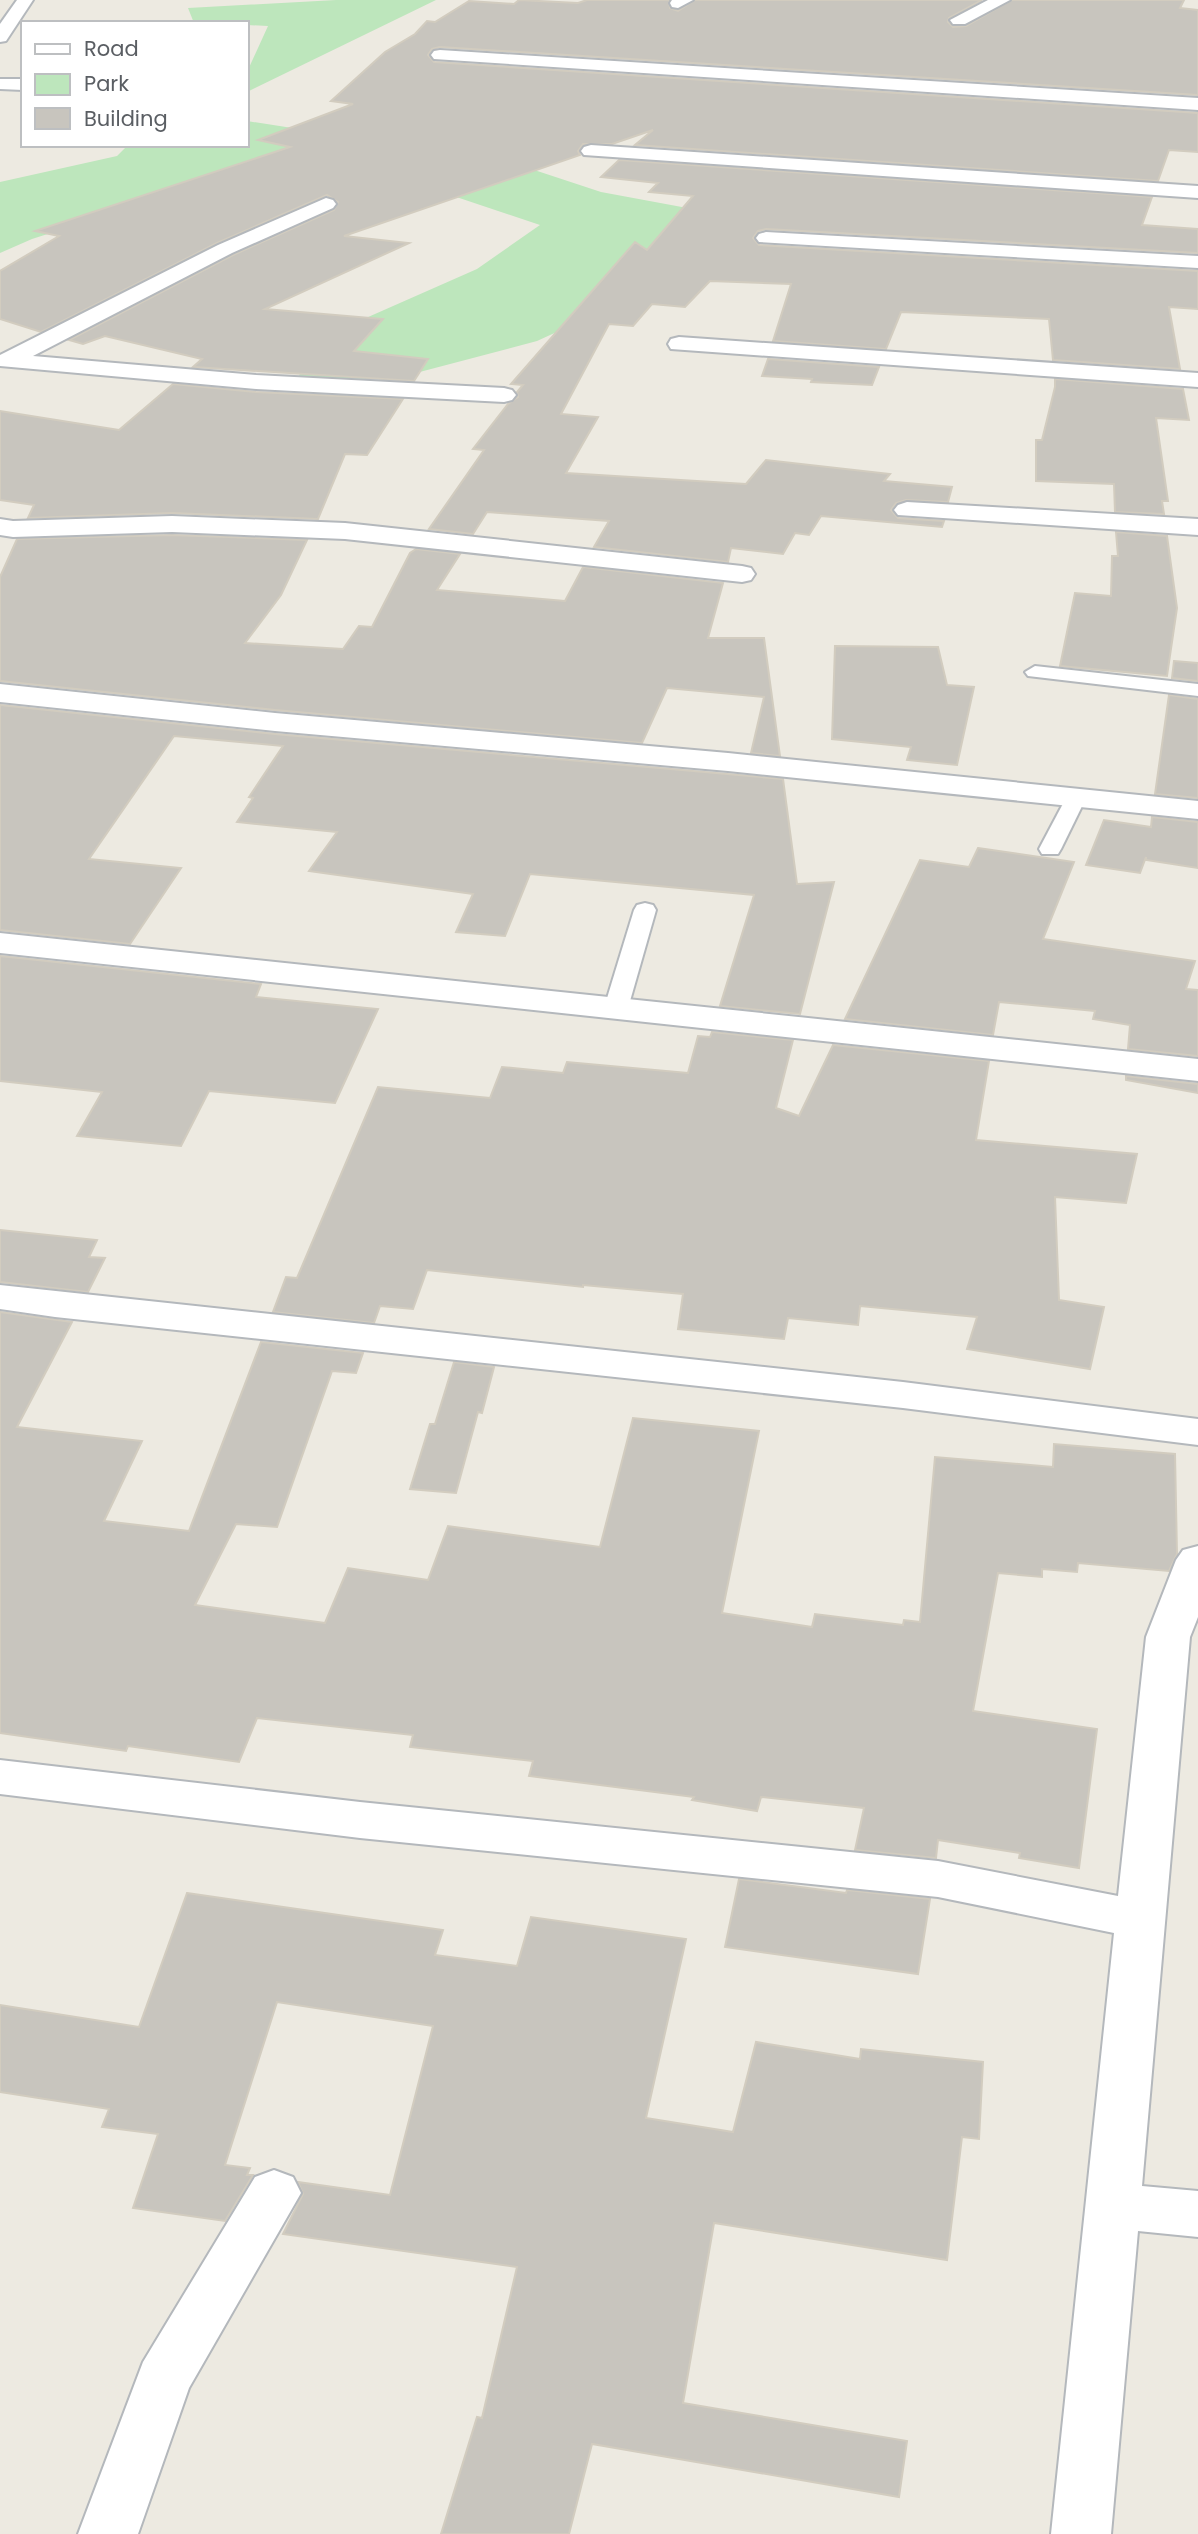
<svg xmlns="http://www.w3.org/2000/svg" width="1198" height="2534" font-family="Poppins,sans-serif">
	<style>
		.green { fill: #bde6bc }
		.building { fill: #c8c5be; stroke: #d2ccbf; stroke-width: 2 }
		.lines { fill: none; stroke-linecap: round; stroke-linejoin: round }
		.lane-casing { stroke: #b4b8bc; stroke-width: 4 }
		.street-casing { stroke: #b4b8bc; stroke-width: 4 }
		.lane { fill: #fff; fill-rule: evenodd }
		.street { fill: #fff; fill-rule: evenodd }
	</style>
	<rect width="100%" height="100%" fill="#edeae1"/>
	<g class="green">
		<path d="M336 0H436L247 92V72L268 26 247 25V23H194L188 8Z"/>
		<path d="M247 121 510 162 601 192 768 223 736 250 537 341 393 379 298 378 316 340 477 269 540 225 358 164 82 223 32 239 0 253V182L117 156 128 145H247Z"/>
	</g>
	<g class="building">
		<path d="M519 0 578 3 587 0H669L670 8 678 11 695 0H982L949 18 948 22 953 27 966 26 1012 0H1184L1180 8 1198 10V95L440 47 432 49 428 55 434 62 1198 113V152L1169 150 1158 181 635 145 653 130 612 144H583L578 151 580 155 344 236 409 243 265 309 383 319 354 351 428 359 414 381 193 367 202 359 105 336 83 344 69 340 233 255 334 210 338 202 327 195 217 243 41 332 0 319V271L59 236 35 231 290 147 258 140 353 104 331 101 385 52 415 34 427 21 435 22 469 1 514 4Z"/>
		<path d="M619 160 1152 197 1142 225 1198 229V253L766 229 758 231 753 238 759 245 1198 271V309L1169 307 1180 369 1053 360 1049 319 901 312 886 349 773 341 791 284 710 281 685 307 652 304 633 326 609 324 561 414 598 417 566 473 746 484 766 460 890 474 884 481 952 487 948 502 906 500 896 503 891 510 898 518 944 521 942 527 821 516 809 535 795 533 783 554 731 548 728 562 594 547 609 521 487 512 473 534 429 529 484 450 473 449 508 404 518 397 517 392 523 385 511 384 635 242 647 250 693 196 649 192 658 183 601 177Z"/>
		<path d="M768 359 879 367 872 385 811 382 812 379 762 376Z"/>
		<path d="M1055 379 1183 389 1189 420 1156 418 1168 501H1162L1164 514 1115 512 1114 484 1036 481V440H1042L1055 387Z"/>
		<path d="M173 384 256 392 403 399 367 455 345 454 318 519 172 513 28 518 34 505 0 500V411L119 430Z"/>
		<path d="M1116 532 1167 536 1177 608 1167 676 1060 666 1075 593 1111 596 1112 556H1118Z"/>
		<path d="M172 535 307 540 281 595 245 643 343 649 359 626 372 627 410 553 416 549 460 554 437 590 565 601 583 567 723 583 708 638H764L780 756 751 753 764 697 667 688 642 743 275 710 0 681V577L17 539Z"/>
		<path d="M835 646 938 647 947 685 974 687 957 765 907 760 911 747 832 739Z"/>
		<path d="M1174 661 1198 663V681L1172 678Z"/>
		<path d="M1169 695 1198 699V798L1155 794Z"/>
		<path d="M0 705 275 734 783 779 797 884 834 882 800 1014 720 1006 754 895 530 874 505 936 456 932 473 894 309 871 337 832 237 822 253 798 249 797 283 746 174 736 89 859 181 868 130 944 0 930Z"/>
		<path d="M1152 817 1198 822V868L1146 860V857L1140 873 1086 865 1104 820 1151 827Z"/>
		<path d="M978 848 1074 862 1043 939 1195 961 1186 989 1198 990V1056L1128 1049 1130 1025 1093 1019 1095 1011 999 1002 993 1035 845 1019 920 860 969 867Z"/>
		<path d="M0 956 261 984 256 997 378 1009 335 1103 209 1091 181 1146 77 1136 102 1092 0 1081Z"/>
		<path d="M712 1032 793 1040 776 1108 799 1116 833 1045 989 1061 976 1140 1137 1154 1126 1203 1055 1197 1059 1300 1104 1307 1090 1369 967 1349 977 1317 860 1306 858 1325 788 1318 784 1339 678 1329 683 1294 583 1285V1287L427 1270 413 1309 380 1306 374 1323 273 1312 286 1277 297 1278 378 1087 490 1098 502 1067 563 1073 567 1062 688 1073 698 1036 710 1037Z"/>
		<path d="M1126 1076 1198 1084V1093L1126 1080Z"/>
		<path d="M0 1230 97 1240 89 1257 105 1258 88 1292 0 1282Z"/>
		<path d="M0 1312 72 1322 17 1427 142 1441 104 1521 189 1531 261 1342 363 1353 356 1373 332 1371 277 1527 236 1524 195 1605 325 1623 348 1568 428 1580 448 1526 600 1547 633 1418 759 1431 722 1613 812 1627 815 1614 903 1625 904 1620 920 1622 935 1457 1053 1467 1054 1444 1175 1454 1177 1554 1169 1571 1078 1563 1077 1572 1042 1569V1577L998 1573 973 1711 1097 1729 1079 1868 1019 1858 1020 1853 938 1840 936 1858 855 1850 864 1808 761 1797 757 1811 692 1800 694 1797 529 1776 533 1761 410 1747 413 1735 257 1718 239 1762 128 1746 126 1751 0 1733Z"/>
		<path d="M454 1362 494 1367 482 1413 478 1412 456 1493 410 1489 430 1424H435Z"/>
		<path d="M739 1879 846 1893 847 1890 930 1899 918 1974 725 1947Z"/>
		<path d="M187 1893 443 1930 435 1955 517 1966 531 1917 686 1939 646 2118 733 2132 756 2042 860 2059 861 2049 983 2062 979 2139 962 2137 947 2260 714 2223 683 2403 907 2441 899 2497 592 2444 569 2534H441L477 2417 482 2418 517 2267 283 2234 303 2194 298 2182 390 2195 433 2026 277 2002 225 2165 250 2168 247 2175H253L225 2221 133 2208 158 2134 102 2127 109 2109 0 2092V2005L139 2027Z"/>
	</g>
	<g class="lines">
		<g class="lane-casing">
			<g id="lane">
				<path d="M1035 666 1198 684V696L1028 676 1025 672Z"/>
				<path d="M1076 792 1083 794 1086 798 1061 849 1058 854H1042L1039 849 1066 798 1069 794Z"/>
				<path d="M645 903 653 905 656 910 628 1008 624 1013H608L604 1008 634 910 637 905Z"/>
			</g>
		</g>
		<g class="street-casing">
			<g id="street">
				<path d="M17 0H33L6 41 0 42V24Z"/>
				<path d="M672 0H693L678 8 672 7 670 3Z"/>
				<path d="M988 0H1010L965 24H953L950 20Z"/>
				<path d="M440 50 1198 98V110L434 59 431 55 434 51Z"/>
				<path d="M0 79H23V90L0 89Z"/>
				<path d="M591 145 1198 186V198L584 155 581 151 584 147Z"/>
				<path d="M326 198 333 200 336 204 333 208 232 253 33 356 256 375 504 388 512 390 516 395 512 400 504 402 256 389 0 366V355L218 245Z"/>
				<path d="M766 232 1198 256V268L759 242 756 238 759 234Z"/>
				<path d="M679 337 1198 373V387L671 349 668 344 671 339Z"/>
				<path d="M907 502 1198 519V535L898 515 894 510 898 505Z"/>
				<path d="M172 516 345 523 742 566 751 568 755 574 751 580 742 582 345 539 172 532 13 537 0 535V519L13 521Z"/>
				<path d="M0 684 275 713 728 753 1198 801V819L728 771 275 731 0 702Z"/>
				<path d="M0 933 1198 1059V1081L0 953Z"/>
				<path d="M0 1285 903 1382 1198 1419V1445L903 1408 55 1317 0 1309Z"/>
				<path d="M1198 1546V1617L1190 1637 1142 2186 1198 2191V2237L1138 2231 1111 2534H1051L1114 1933 938 1897 360 1838 0 1794V1760L360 1802 938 1861 1118 1896 1146 1637 1176 1560 1183 1550Z"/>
				<path d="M274 2170 293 2177 301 2193 189 2388 138 2534H78L143 2362 255 2177Z"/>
			</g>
		</g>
		<use href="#lane" class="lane"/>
		<use href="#street" class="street"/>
	</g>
	<rect x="21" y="21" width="228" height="126" fill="#ffffff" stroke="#bdbfc1" stroke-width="2"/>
	<rect x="35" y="44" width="35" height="10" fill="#ffffff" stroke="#bdbfc1" stroke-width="2"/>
	<text x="84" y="56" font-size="21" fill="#5a5e63">Road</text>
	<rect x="35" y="74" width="35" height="21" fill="#bde6bc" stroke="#bdbfc1" stroke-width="2"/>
	<text x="84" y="91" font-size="21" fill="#5a5e63">Park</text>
	<rect x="35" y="108" width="35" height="21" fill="#c8c5be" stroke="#bdbfc1" stroke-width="2"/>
	<text x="84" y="126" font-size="21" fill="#5a5e63">Building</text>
</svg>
